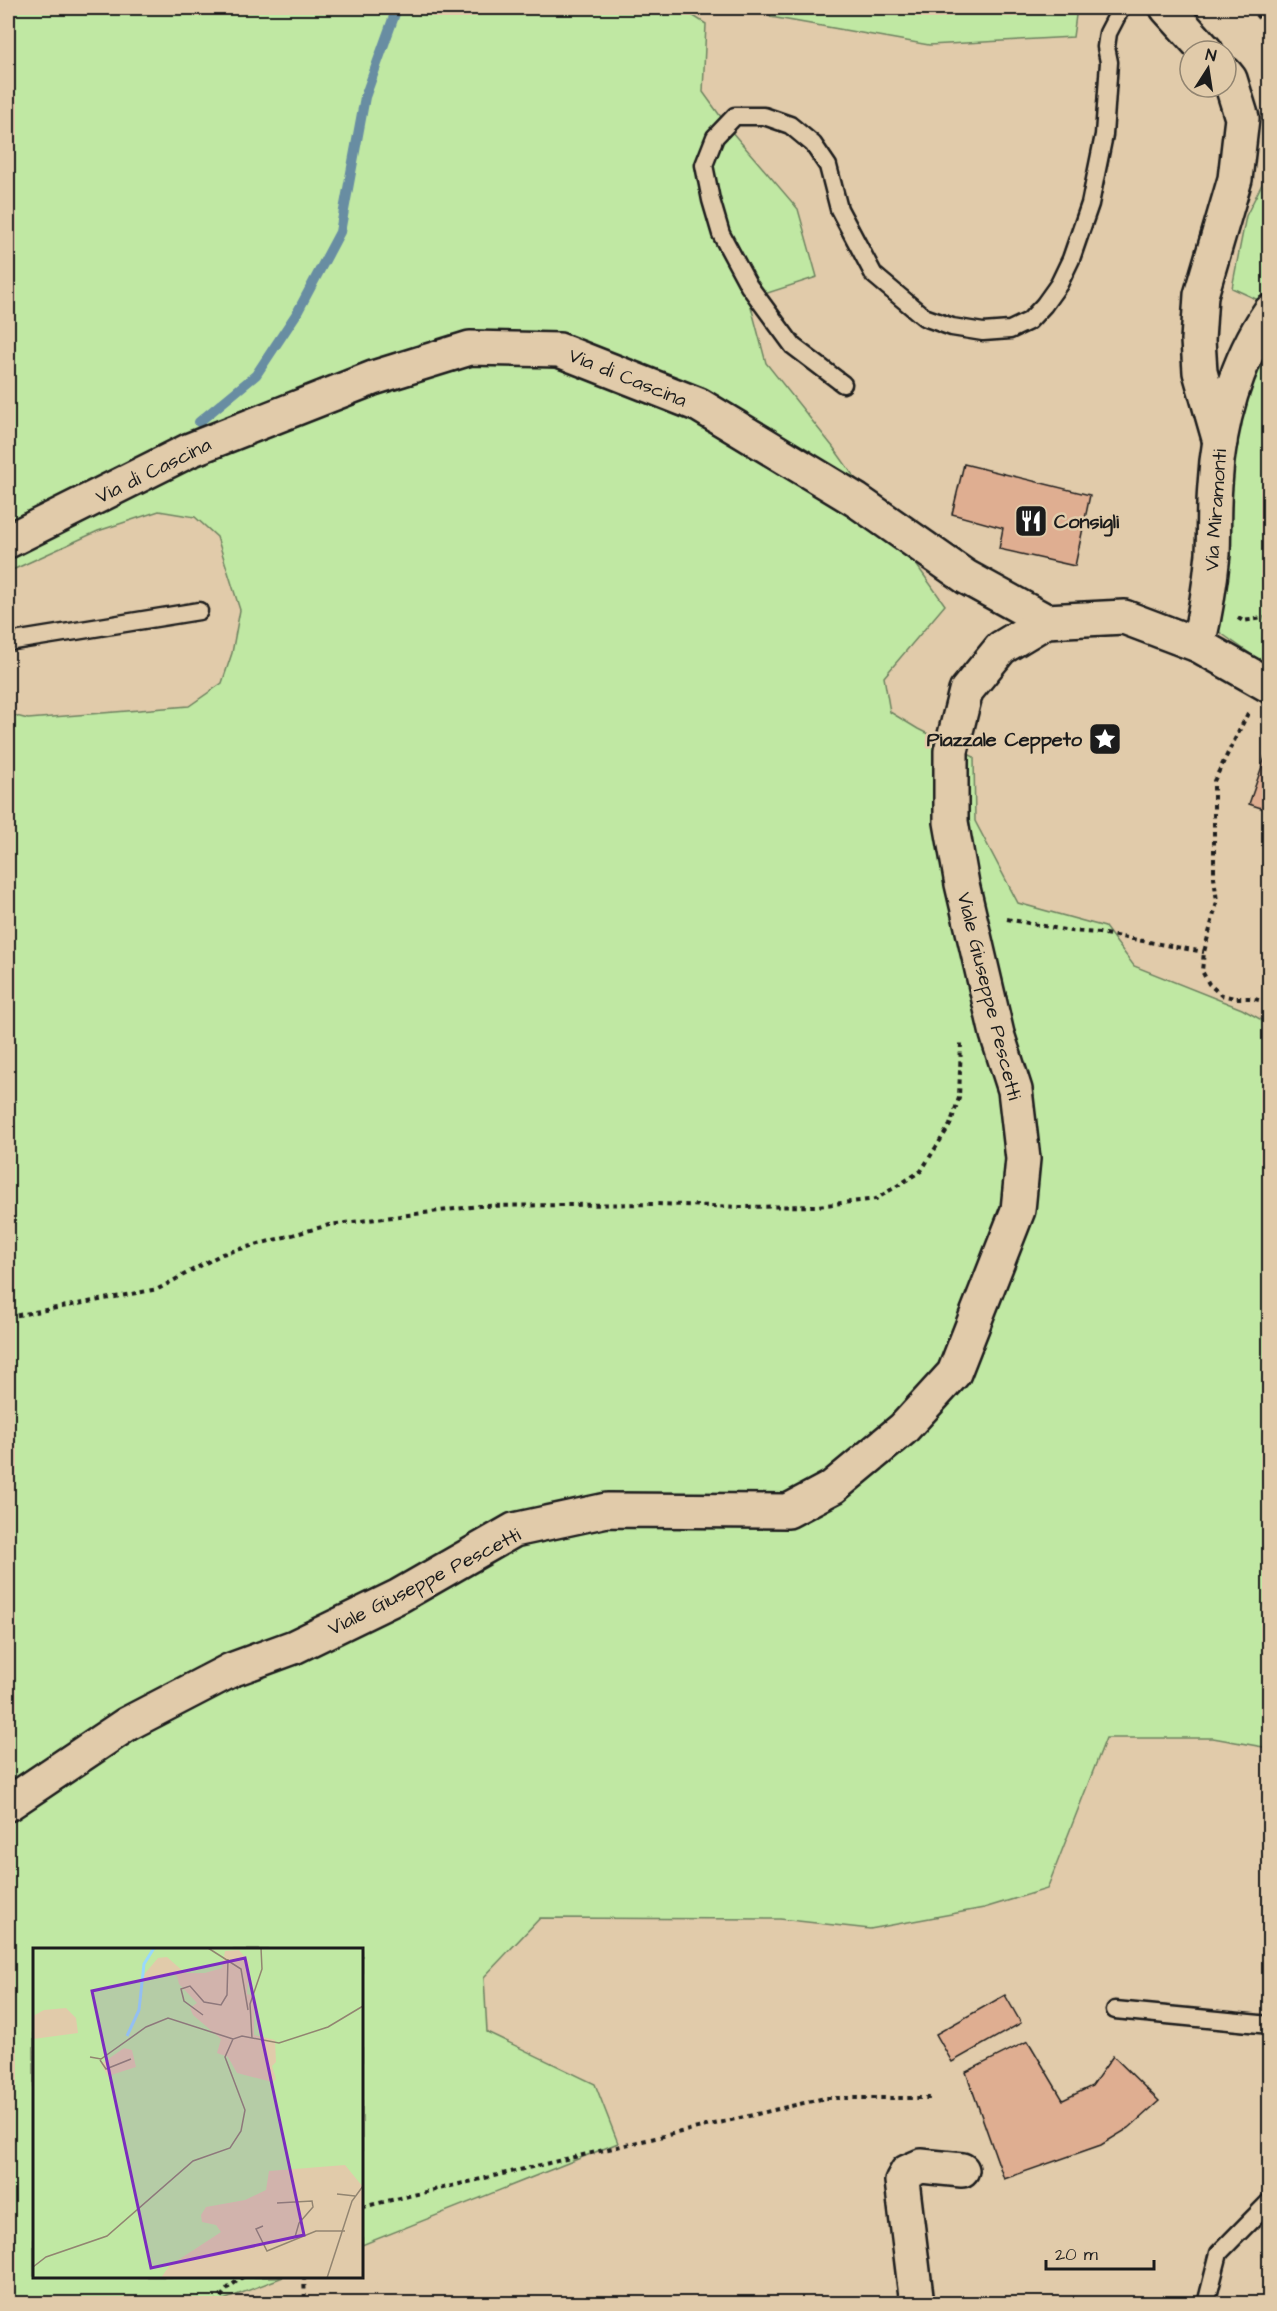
<svg xmlns="http://www.w3.org/2000/svg" width="1277" height="2311" font-family="'Architects Daughter',sans-serif">
	<style>
		.green { fill: #c0e8a3; stroke: #6e8260; stroke-width: 1.5 }
		.lines { fill: none; stroke-linecap: round; stroke-linejoin: round }
		.stream { stroke: #678da2; stroke-width: 10 }
		.building { fill: #dfae91; stroke: #1c1c1c; stroke-width: 1.5 }
		.service-casing { stroke: #1c1c1c; stroke-width: 21 }
		.minor-casing { stroke: #1c1c1c; stroke-width: 38 }
		.tertiary-casing { stroke: #1c1c1c; stroke-width: 38 }
		.path { stroke: #1c1c1c; stroke-width: 4; stroke-dasharray: 4.5 4.5; stroke-linecap: butt }
		.service { stroke: #e1cbaa; stroke-width: 16 }
		.minor { stroke: #e1cbaa; stroke-width: 33 }
		.tertiary { stroke: #e1cbaa; stroke-width: 33 }
		.labels { text-anchor: middle; stroke-width: 5; stroke-linejoin: round; paint-order: stroke }
		.street-label { font-size: 20px; fill: #1c1c1c; stroke: #e1cbaa }
		.poi-label { font-size: 20px; font-weight: bold; fill: #1c1c1c; stroke: #e1cbaa; text-anchor: start }
		.inset-river { fill: none; stroke: #99d9fb; stroke-width: 3 }
		.inset-road { fill: none; stroke: #928571; stroke-width: 1.5 }
		.view { fill: #7b2cbf; fill-opacity: 0.15; stroke: #7b2cbf; stroke-width: 3 }
		.inset-edge { fill: none; stroke: #1c1c1c; stroke-width: 3 }
	</style>
	<rect width="100%" height="100%" fill="#e1cbaa"/>
	<filter id="ink" filterUnits="userSpaceOnUse"><feTurbulence type="fractalNoise" baseFrequency=".0167" numOctaves="2"/><feDisplacementMap in="SourceGraphic" scale="12" xChannelSelector="R" yChannelSelector="G"/><feConvolveMatrix kernelMatrix="1 2 1 2 8 2 1 2 1" color-interpolation-filters="sRGB"/></filter>
	<g filter="url(#ink)">
		<g class="green">
			<path d="M8 8H681L706 24 703 92 731 131 798 209 817 277 749 299 766 363 833 447 945 605 884 677 890 712 918 729 974 757 975 821 1018 903 1105 927 1134 966 1242 1009 1269 1024V1748L1213 1738H1106L1047 1889 984 1908 870 1929 780 1919 540 1918 484 1977 487 2032 595 2084 618 2143 362 2245V1950H34V2276L283 2277 216 2303 8 2304V714L28 719 189 706 222 683 232 653 240 610 217 537 195 517 159 511 98 531 8 572Z"/>
			<path d="M767 8H1077L1073 37 929 45 771 17Z"/>
			<path d="M1269 170V305L1232 288 1246 216Z"/>
			<path d="M1269 342V667L1218 631 1232 487 1236 418Z"/>
		</g>
		<g class="lines">
			<path class="stream" d="M199 422 256 375 297 313 340 232 365 97 397 8"/>
		</g>
		<g class="building">
			<path d="M964 464 1090 495 1075 566 999 549 1003 528 952 514Z"/>
			<path d="M1270 743V811L1249 804Z"/>
			<path d="M1005 1995 1021 2023 952 2062 936 2034Z"/>
			<path d="M1028 2041 1063 2100 1092 2086 1113 2056 1159 2101 1129 2128 1101 2145 1004 2179 966 2072Z"/>
		</g>
		<g class="lines">
			<g class="service-casing">
				<g id="service">
					<path d="M843 384 793 346 749 286 721 234 711 200 704 165 715 137 735 116H764L790 125 813 144 828 166 839 209 874 275 924 317 952 327 983 332 1010 330 1029 321 1044 305 1059 284 1071 259 1090 204 1104 135 1109 62 1106 47 1108 33 1121 8"/>
					<path d="M8 642 199 611"/>
					<path d="M1115 2010 1270 2025"/>
					<path d="M1206 2304 1219 2253 1270 2201"/>
				</g>
			</g>
			<g class="minor-casing">
				<g id="minor">
					<path d="M1167 8 1206 51"/>
					<path d="M1220 442 1200 372 1198 340 1201 295 1235 179 1242 118 1230 79 1226 74"/>
					<path d="M8 541 190 450 373 378 470 348 559 350 699 405 856 500 966 577 1046 621"/>
					<path d="M1198 645C1205 615 1210 585 1213 554 1214 531 1213 508 1215 485 1218 426 1236 361 1270 312"/>
					<path d="M917 2304 902 2181 907 2172 921 2166 962 2170"/>
				</g>
			</g>
			<g class="tertiary-casing">
				<path id="tertiary" d="M8 1804 127 1724 231 1670 294 1647 399 1596 514 1530 607 1510 788 1511 833 1487 903 1429 954 1373 1018 1210 1023 1159 1015 1090 997 1034 962 884 951 822V751L966 691 1001 648 1046 621 1124 617 1198 645 1270 686"/>
			</g>
			<g class="path">
				<path d="M1250 8 1265 25 1270 38"/>
				<path d="M1238 618 1243 621 1270 617"/>
				<path d="M1248 713 1214 781V877L1217 902 1204 952 1202 971 1209 984 1221 995 1235 998H1251L1270 1003"/>
				<path d="M1007 919 1070 931 1099 933 1204 952"/>
				<path d="M8 1317 158 1289 222 1254 329 1225 479 1206 656 1204 740 1207 817 1206 876 1199 921 1171 950 1125 959 1098 961 1043"/>
				<path d="M362 2207 825 2098H933"/>
				<path d="M304 2276 305 2304"/>
				<path d="M215 2304 229 2287 244 2276"/>
			</g>
			<use href="#service" class="service"/>
			<use href="#minor" class="minor"/>
			<use href="#tertiary" class="tertiary"/>
		</g>
	</g>
	<defs>
		<g id="restaurant-square" transform="scale(1.725)"><rect x="-9" y="-9" width="18" height="18" rx="4" fill="#1c1c1c" stroke="#e1cbaa"/><path d="M-5-6h1v4h1v-4h1v4h1v-4h1v5L-1.5 .5V6h-2V.5L-5-1ZM5-6V6H3V1.5H1.5Q1.5-4 5-6Z" fill="#fff"/></g>
		<g id="sight-square" transform="scale(1.725)"><rect x="-9" y="-9" width="18" height="18" rx="4" fill="#1c1c1c" stroke="#e1cbaa"/><path d="M0-6L1.8-2.2L6-1.7L2.9 1.2L3.7 5.4L0 3.3L-3.7 5.4L-2.9 1.2L-6-1.7L-1.8-2.2Z" fill="#fff"/></g>
	</defs>
	<g fill-rule="evenodd">
		<use href="#restaurant-square" x="1031" y="521"/>
		<use href="#sight-square" x="1105" y="739"/>
	</g>
	<g class="labels">
		<g class="street-label">
			<text transform="translate(628 377) rotate(22)" y="7">Via di Cascina</text>
			<text transform="translate(153 470) rotate(-26)" y="7">Via di Cascina</text>
			<text transform="translate(1215 510) rotate(-86)" y="7">Via Miramonti</text>
			<text transform="translate(990 996) rotate(76)" y="7">Viale Giuseppe Pescetti</text>
			<text transform="translate(424 1581) rotate(-27)" y="7">Viale Giuseppe Pescetti</text>
		</g>
		<g class="poi-label">
			<text x="1054" y="528">Consigli</text>
			<text x="1082" y="746" text-anchor="end">Piazzale Ceppeto</text>
		</g>
	</g>
	<g transform="translate(33 1948)">
		<rect width="330" height="330" fill="#e1cbaa"/>
		<path d="M0 0H330V239L312 217 236 223 233 242 212 252 173 259 168 267 169 274 183 277 188 284 136 318 128 330H0V91L45 85 43 70 33 60 11 62 0 68ZM206 2 216 14 214 46 221 48V87L242 92 243 114 239 118 243 131 239 134 204 125 195 109 184 105 188 91 160 67 157 60 164 55 146 36 144 28 137 25 112 32 109 29 125 10 134 9 152 25H172L189 20 192 3ZM91 100 99 102 103 119 75 128 68 116Z" fill="#c0e8a3" fill-rule="evenodd"/>
		<path class="inset-river" d="M94 88 106 62 111 16 121 0"/>
		<path class="inset-road" d="M175 0 208 21 215 62M170 67 151 53 148 41 157 38 171 54 188 57 194 47 195 11M219 90 217 56 229 21 228 0M57 109 68 111 113 79 135 70 200 91M67 112 73 121 98 111M304 246 322 248M244 255 279 253 280 259 266 275 262 289M230 278 223 281 234 303 283 283H312M0 319 13 309 74 288 160 213 197 200 208 183 212 162 192 109 200 91 209 88 246 95 295 79 330 58M294 330 319 253 330 238"/>
		<path class="view" d="M212 10 271 287 118 320 59 43Z"/>
		<rect width="330" height="330" class="inset-edge"/>
	</g>
	<rect width="1277" height="2311" fill="none" stroke="#e1cbaa" stroke-width="30"/>
	<rect x="15" y="15" width="1247" height="2281" fill="none" stroke="#1c1c1c" stroke-width="2" filter="url(#ink)"/>
	<g transform="translate(1208 69) rotate(12)"><circle r="28" fill="#e1cbaa" stroke="#928571" stroke-width="1.5"/>
	<path d="M0-4.5L10 22L0 15L-10 22Z" fill="#1c1c1c"/>
	<text y="-9" font-size="16" font-weight="bold" text-anchor="middle" fill="#1c1c1c">N</text>
	</g>
	<path d="M1046 2260v9h108v-9" fill="none" stroke="#1c1c1c" stroke-width="3"/>
	<text x="1055" y="2260" font-size="18" fill="#1c1c1c" stroke="#e1cbaa" stroke-width="4.5" paint-order="stroke">20 m</text>
</svg>
